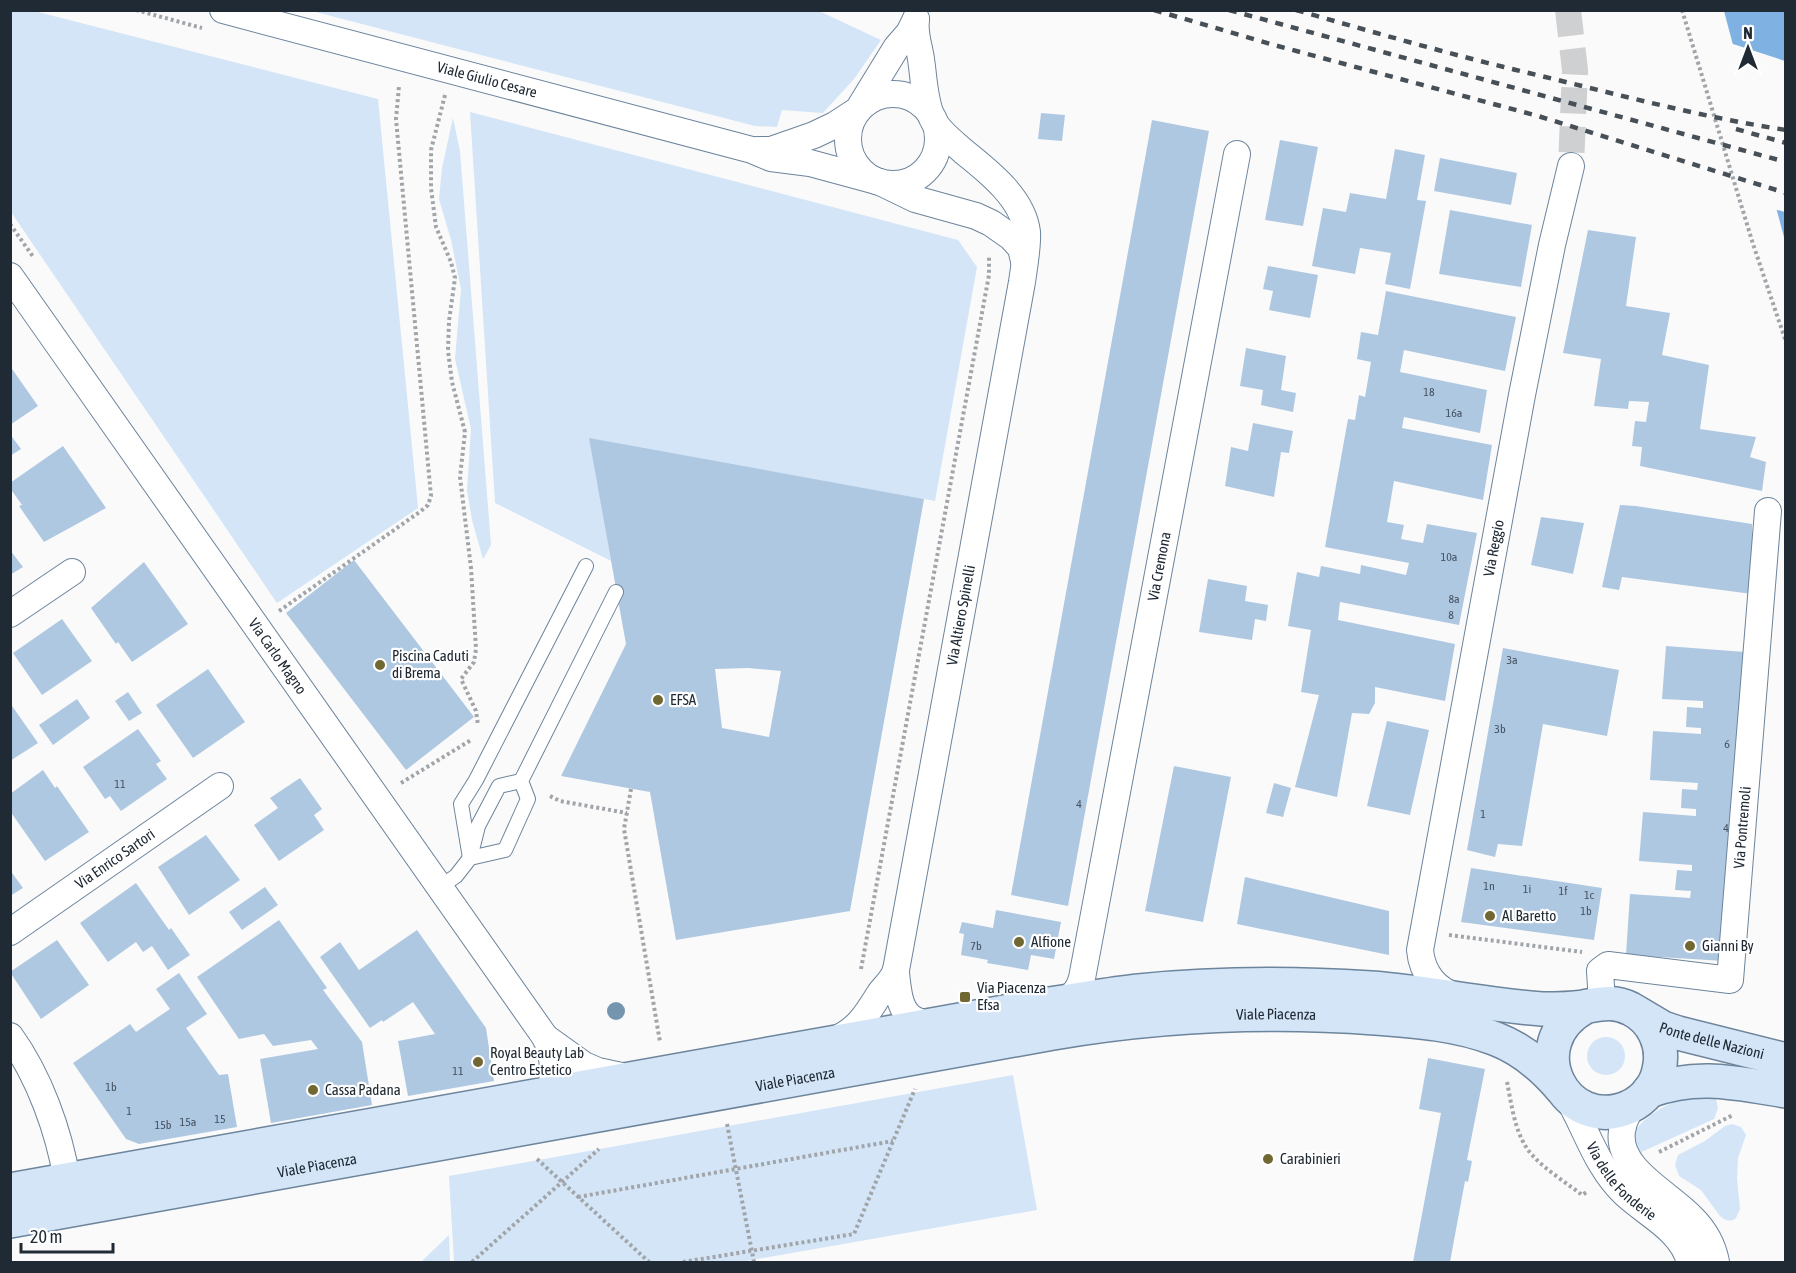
<svg xmlns="http://www.w3.org/2000/svg" width="1796" height="1273" font-family="'Asap Condensed',sans-serif">
	<style>
		.green { fill: #d3e5f7 }
		.water { fill: #7fb1e3 }
		.pier { fill: #fafafa }
		.building { fill: #afc8e2; fill-rule: evenodd }
		.lines { fill: none; stroke-linecap: round; stroke-linejoin: round }
		.minor-tunnel { stroke: #ced0d2; stroke-width: 26; stroke-dasharray: 26 13; stroke-linecap: butt }
		.service-casing { stroke: #6c849c; stroke-width: 16 }
		.minor-casing { stroke: #6c849c; stroke-width: 28 }
		.secondary-casing { stroke: #6c849c; stroke-width: 36 }
		.path { stroke: #a1a5a9; stroke-width: 4; stroke-dasharray: 3 3; stroke-linecap: butt }
		.service { stroke: #fff; stroke-width: 14 }
		.minor { stroke: #fff; stroke-width: 26 }
		.secondary { stroke: #d3e5f6; stroke-width: 33 }
		.rail { stroke: #474f57; stroke-width: 4.5; stroke-dasharray: 8 8; stroke-linecap: butt }
		.tree { fill: #7595ae }
		.poi-dot { fill: #706733; stroke: #fff; stroke-width: 2 }
		.labels { text-anchor: middle; stroke-width: 4.5; stroke-linejoin: round; paint-order: stroke }
		.number-label { font-size: 12px; fill: #445260 }
		.street-label { font-size: 15px; fill: #202a34; stroke: #fff }
		.poi-label { font-size: 15px; fill: #202a34; stroke: #fff; text-anchor: start }
	</style>
	<rect width="100%" height="100%" fill="#fafafa"/>
	<g class="green">
		<path d="M10 11H34L378 99 418 508 277 603 11 212Z"/>
		<path d="M312 11H819L881 40 854 79 823 113 782 110 777 127 755 126Z"/>
		<path d="M470 112 958 240 977 267 935 501 590 439 611 561 495 503Z"/>
		<path d="M453 118 460 151 491 545 483 559 472 520 467 490 471 429 455 359 461 289 451 240 439 199 442 168Z"/>
		<circle cx="1606" cy="1056" r="19"/>
		<path d="M1013 1075 1037 1210 740 1262H454L449 1176Z"/>
		<path d="M1715 1095 1718 1108 1714 1119 1637 1154 1635 1150 1634 1132C1644 1117 1668 1102 1686 1098 1695 1096 1705 1096 1715 1095Z"/>
		<path d="M1732 1124 1741 1127 1746 1135 1738 1158 1737 1179 1740 1209 1736 1218C1731 1223 1724 1220 1720 1216L1701 1190 1679 1176 1675 1165 1678 1155 1705 1141 1725 1126Z"/>
		<path d="M449 1235 450 1262H421Z"/>
	</g>
	<path class="water" d="M1724 11H1785V241Z"/>
	<path class="pier" d="M1730 43 1785 61V212L1774 209Z"/>
	<g class="building">
		<path d="M1041 113 1065 115 1062 141 1038 139Z"/>
		<path d="M1152 120 1209 131 1068 906 1011 895Z"/>
		<path d="M1280 140 1318 147 1303 226 1265 220Z"/>
		<path d="M1395 149 1425 155 1417 200 1426 201 1410 289 1385 284 1391 253 1360 248 1355 274 1312 266 1323 208 1346 212 1350 193 1386 199Z"/>
		<path d="M1440 158 1517 173 1511 205 1434 191Z"/>
		<path d="M1450 210 1532 225 1521 287 1439 274Z"/>
		<path d="M1588 230 1636 237 1626 306 1670 313 1662 355 1709 365 1700 429 1756 437 1750 457 1766 462 1762 491 1640 466 1642 447 1632 446 1635 421 1646 422 1649 402 1629 401 1628 409 1594 406 1601 359 1563 353Z"/>
		<path d="M1268 266 1318 275 1310 318 1269 310 1273 291 1263 289Z"/>
		<path d="M1386 291 1516 317 1505 371 1404 350 1400 372 1487 390 1480 433 1404 417 1402 428 1492 445 1483 500 1394 481 1387 522 1404 525 1401 539 1423 543 1427 524 1477 533 1459 625 1340 602 1338 620 1455 644 1445 701 1375 687V703L1369 714 1352 713 1337 797 1295 787 1319 695 1301 692 1311 630 1288 626 1297 572 1319 577 1321 566 1360 574 1361 565 1406 575 1409 563 1325 547 1348 419 1355 420 1359 395 1365 397 1371 362 1357 359 1361 332 1378 335Z"/>
		<path d="M1246 348 1286 356 1281 390 1296 393 1293 412 1261 405 1263 390 1240 386Z"/>
		<path d="M10 366 38 406 10 425Z"/>
		<path d="M1253 423 1293 431 1289 453 1281 452 1274 497 1225 486 1231 447 1248 451Z"/>
		<path d="M10 434 21 449 10 456Z"/>
		<path d="M589 438 924 499 850 911 676 940 650 792 561 776 626 644ZM748 668 781 671 769 737 722 728 715 669Z"/>
		<path d="M63 446 106 508 44 542 19 506 22 505 10 488V483Z"/>
		<path d="M1620 505 1636 506 1752 524V594L1622 577 1619 590 1602 587Z"/>
		<path d="M1541 517 1584 523 1573 574 1531 565Z"/>
		<path d="M10 550 23 567 10 575Z"/>
		<path d="M354 560 474 717 406 770 286 613Z"/>
		<path d="M144 562 188 624 132 662 118 642 116 644 91 608Z"/>
		<path d="M1208 579 1247 586 1245 601 1268 605 1266 621 1255 619 1252 640 1199 632Z"/>
		<path d="M62 619 92 661 42 695 13 653Z"/>
		<path d="M1666 646 1745 652 1724 961 1626 955 1630 894 1690 898 1691 891 1675 890 1677 870 1692 871V865L1639 861 1643 812 1696 816V809L1681 808 1682 789 1697 790 1698 783 1650 780 1653 731 1701 734V728L1686 727 1687 707 1703 708V701L1662 699Z"/>
		<path d="M1503 648 1619 670 1607 736 1543 724 1522 846 1498 844 1495 857 1467 850Z"/>
		<path d="M208 669 245 722 193 758 156 705Z"/>
		<path d="M128 692 142 713 129 721 115 701Z"/>
		<path d="M77 699 90 718 53 745 39 725Z"/>
		<path d="M10 703 38 743 10 761Z"/>
		<path d="M1387 721 1429 730 1410 815 1367 806Z"/>
		<path d="M138 729 161 761 156 764 167 779 121 811 110 796 105 799 83 767Z"/>
		<path d="M1174 766 1231 777 1203 922 1145 911Z"/>
		<path d="M43 770 55 788 57 786 89 832 45 861 10 811V794Z"/>
		<path d="M300 778 322 809 314 815 324 830 279 861 254 825 278 808 270 798Z"/>
		<path d="M1274 783 1291 788 1283 817 1266 813Z"/>
		<path d="M206 835 240 880 189 915 158 867Z"/>
		<path d="M1471 868 1602 888 1594 940 1461 922Z"/>
		<path d="M10 870 23 888 10 896Z"/>
		<path d="M1245 877 1389 911V955L1237 924Z"/>
		<path d="M136 883 169 930 171 928 190 955 168 970 152 946 143 952 136 942 108 962 80 923Z"/>
		<path d="M265 887 278 905 242 930 229 912Z"/>
		<path d="M996 910 1061 922 1054 959 1031 955 1028 970 987 963 988 960 961 955 964 934 959 933 962 922 993 928Z"/>
		<path d="M279 920 327 988 323 990 362 1042 372 1105 271 1123 260 1059 318 1049 311 1040 273 1046 264 1034 239 1039 197 977Z"/>
		<path d="M417 930 486 1028 494 1081 408 1096 398 1041 435 1034 413 1002 383 1022 382 1020 370 1028 320 957 340 942 359 970Z"/>
		<path d="M57 940 89 985 41 1019 10 972Z"/>
		<path d="M179 973 207 1014 186 1028 219 1075 228 1074 237 1127 139 1144 126 1139 73 1063 130 1024 136 1032 170 1009 156 989Z"/>
		<path d="M1428 1058 1485 1069 1467 1160 1472 1161 1468 1182 1465 1181 1450 1262H1413L1441 1113 1419 1109Z"/>
	</g>
	<g class="lines">
		<path class="minor-tunnel" d="M1568 10 1575 70 1571 166"/>
		<g class="service-casing">
			<g id="service">
				<path d="M472 850 478 826 499 786 521 781"/>
				<path d="M470 858 461 804 476 780 586 566"/>
				<path d="M440 887 456 876 470 858 505 850 528 799 521 781 616 592"/>
			</g>
		</g>
		<g class="minor-casing">
			<g id="minor">
				<path id="s1" d="M223 10 752 150 771 158 810 163 880 182 915 199 976 216 991 223 1011 237 1021 248 1024 261"/>
				<circle cx="893" cy="139" r="45"/>
				<path d="M758 150H771L814 135 835 125 858 110 896 48 909 33 916 19"/>
				<path id="s2" d="M10 276 545 1037C552 1050 557 1076 549 1090L537 1096"/>
				<path d="M10 614 72 572"/>
				<path id="s3" d="M10 932 220 786"/>
				<path d="M896 970C896 976 897 982 898 989 901 1012 910 1024 935 1024"/>
				<path id="s4" d="M1459 997C1436 991 1422 973 1420 950L1522 395 1552 245 1571 166"/>
				<path id="s5" d="M1057 1003C1071 999 1078 992 1082 978L1237 154"/>
				<path id="s6" d="M1602 1003 1600 971 1608 965 1730 980 1768 511"/>
				<path d="M10 1036C39 1076 59 1131 67 1180"/>
				<path d="M545 1037 584 1065 598 1071 626 1077"/>
				<path id="s7" d="M834 1040C858 1030 867 1014 880 993 886 985 893 980 896 970L1022 282C1024 267 1028 246 1027 232 1023 198 988 171 963 151 952 141 938 131 932 118 924 99 924 79 921 59 919 45 914 34 916 19"/>
				<path id="s8" d="M1565 1093C1586 1127 1595 1165 1624 1193 1647 1215 1681 1229 1690 1262"/>
				<path d="M1641 1100C1630 1108 1624 1117 1622 1131 1616 1169 1669 1193 1692 1218 1704 1230 1713 1246 1716 1262"/>
			</g>
		</g>
		<g class="secondary-casing">
			<g id="secondary">
				<path id="s9" d="M1641 1015 1663 1028 1678 1033 1786 1060"/>
				<path d="M1649 1091C1698 1073 1736 1083 1786 1091"/>
				<path d="M10 1190 1049 1004C1079 1000 1109 994 1139 991 1215 983 1294 983 1371 988 1428 992 1485 1005 1542 1009 1556 1009 1569 1009 1583 1007 1600 1004 1614 1000 1631 1009 1653 1020 1665 1045 1659 1070 1656 1086 1644 1100 1629 1107 1565 1135 1518 1044 1585 1007"/>
				<path id="s10" d="M10 1221 1053 1033C1159 1015 1267 1010 1375 1018 1416 1021 1458 1024 1496 1039 1522 1049 1543 1067 1561 1088"/>
			</g>
		</g>
		<g class="path">
			<path d="M136 10 202 28"/>
			<path d="M1682 10 1753 244 1786 342"/>
			<path d="M445 95 431 150V188L436 227 451 262 455 278 449 321 448 351 452 382 465 432 460 477 471 568 476 649 474 662 461 679 476 711 478 725"/>
			<path d="M10 224 34 258"/>
			<path d="M279 611 421 511 428 505 431 496 396 119 399 86"/>
			<path d="M401 783 471 740"/>
			<path d="M631 789 624 829 660 1042"/>
			<path d="M550 796 560 801 627 813"/>
			<path d="M1449 935 1582 952"/>
			<path d="M861 969 989 275V257"/>
			<path d="M1507 1082C1512 1106 1515 1138 1534 1157 1547 1171 1567 1183 1582 1195L1587 1192"/>
			<path d="M727 1124 754 1262"/>
			<path d="M1659 1152 1733 1115"/>
			<path d="M537 1159 649 1262"/>
			<path d="M578 1197 893 1141"/>
			<path d="M472 1262 599 1149"/>
			<path d="M683 1262 854 1234 915 1089"/>
		</g>
		<use href="#service" class="service"/>
		<use href="#minor" class="minor"/>
		<use href="#secondary" class="secondary"/>
		<g class="rail">
			<path d="M1154 10 1274 45 1538 116 1786 193"/>
			<path d="M1229 10 1786 162"/>
			<path d="M1296 10C1376 33 1456 56 1537 75 1620 95 1701 117 1786 130"/>
			<path d="M1736 129 1786 143"/>
		</g>
	</g>
	<circle class="tree" cx="616" cy="1011" r="9"/>
	<g class="poi-dot">
		<circle cx="380" cy="665" r="6"/>
		<circle cx="658" cy="700" r="6"/>
		<circle cx="1490" cy="916" r="6"/>
		<circle cx="1019" cy="942" r="6"/>
		<circle cx="1690" cy="946" r="6"/>
		<rect x="959" y="991" width="12" height="12" rx="3"/>
		<circle cx="478" cy="1062" r="6"/>
		<circle cx="313" cy="1090" r="6"/>
		<circle cx="1268" cy="1159" r="6"/>
	</g>
	<g class="labels">
		<g class="number-label">
			<text x="1429" y="396">18</text>
			<text x="1454" y="417">16a</text>
			<text x="1449" y="561">10a</text>
			<text x="1454" y="603">8a</text>
			<text x="1451" y="619">8</text>
			<text x="1512" y="664">3a</text>
			<text x="1500" y="733">3b</text>
			<text x="1727" y="748">6</text>
			<text x="120" y="788">11</text>
			<text x="1079" y="808">4</text>
			<text x="1483" y="818">1</text>
			<text x="1726" y="832">4</text>
			<text x="1489" y="890">1n</text>
			<text x="1527" y="893">1i</text>
			<text x="1563" y="895">1f</text>
			<text x="1589" y="899">1c</text>
			<text x="1586" y="915">1b</text>
			<text x="976" y="950">7b</text>
			<text x="458" y="1075">11</text>
			<text x="111" y="1091">1b</text>
			<text x="129" y="1115">1</text>
			<text x="220" y="1123">15</text>
			<text x="188" y="1126">15a</text>
			<text x="163" y="1129">15b</text>
		</g>
		<g class="street-label">
			<text dy="5" stroke="none"><textPath href="#s1" startOffset="273">Viale Giulio Cesare</textPath></text>
			<text dy="5" stroke="none"><textPath href="#s4" startOffset="474">Via Reggio</textPath></text>
			<text dy="5" stroke="none"><textPath href="#s5" startOffset="456">Via Cremona</textPath></text>
			<text dy="5" stroke="none"><textPath href="#s7" startOffset="456">Via Altiero Spinelli</textPath></text>
			<text dy="5" stroke="none"><textPath href="#s2" startOffset="465">Via Carlo Magno</textPath></text>
			<text dy="5" stroke="none"><textPath href="#s6" startOffset="318">Via Pontremoli</textPath></text>
			<text dy="5" stroke="none"><textPath href="#s3" startOffset="128">Via Enrico Sartori</textPath></text>
			<text dy="5" stroke="none"><textPath href="#s10" startOffset="1284">Viale Piacenza</textPath></text>
			<text dy="5" stroke="none"><textPath href="#s9" startOffset="76">Ponte delle Nazioni</textPath></text>
			<text dy="5" stroke="none"><textPath href="#s10" startOffset="798">Viale Piacenza</textPath></text>
			<text dy="5" stroke="none"><textPath href="#s10" startOffset="312">Viale Piacenza</textPath></text>
			<text dy="5" stroke="none"><textPath href="#s8" startOffset="106">Via delle Fonderie</textPath></text>
		</g>
		<g class="poi-label">
			<text x="392" y="661">Piscina Caduti<tspan x="392" dy="17">di Brema</tspan></text>
			<text x="670" y="705">EFSA</text>
			<text x="1502" y="921">Al Baretto</text>
			<text x="1031" y="947">Alfione</text>
			<text x="1702" y="951">Gianni By</text>
			<text x="977" y="993">Via Piacenza<tspan x="977" dy="17">Efsa</tspan></text>
			<text x="490" y="1058">Royal Beauty Lab<tspan x="490" dy="17">Centro Estetico</tspan></text>
			<text x="325" y="1095">Cassa Padana</text>
			<text x="1280" y="1164">Carabinieri</text>
		</g>
	</g>
	<rect width="1796" height="1273" fill="none" stroke="#202a34" stroke-width="24"/>
	<g transform="translate(1748 48)" stroke="#ffffff" stroke-width="4.5" paint-order="stroke">
	<path d="M0-4.5L10 22L0 15L-10 22Z" fill="#202a34"/>
	<text y="-9" font-size="16" font-weight="bold" text-anchor="middle" fill="#202a34">N</text>
	</g>
	<path d="M21 1243v9h92v-9" fill="none" stroke="#202a34" stroke-width="3"/>
	<text x="30" y="1243" font-size="18" fill="#202a34" stroke="#ffffff" stroke-width="4.5" paint-order="stroke">20 m</text>
</svg>
